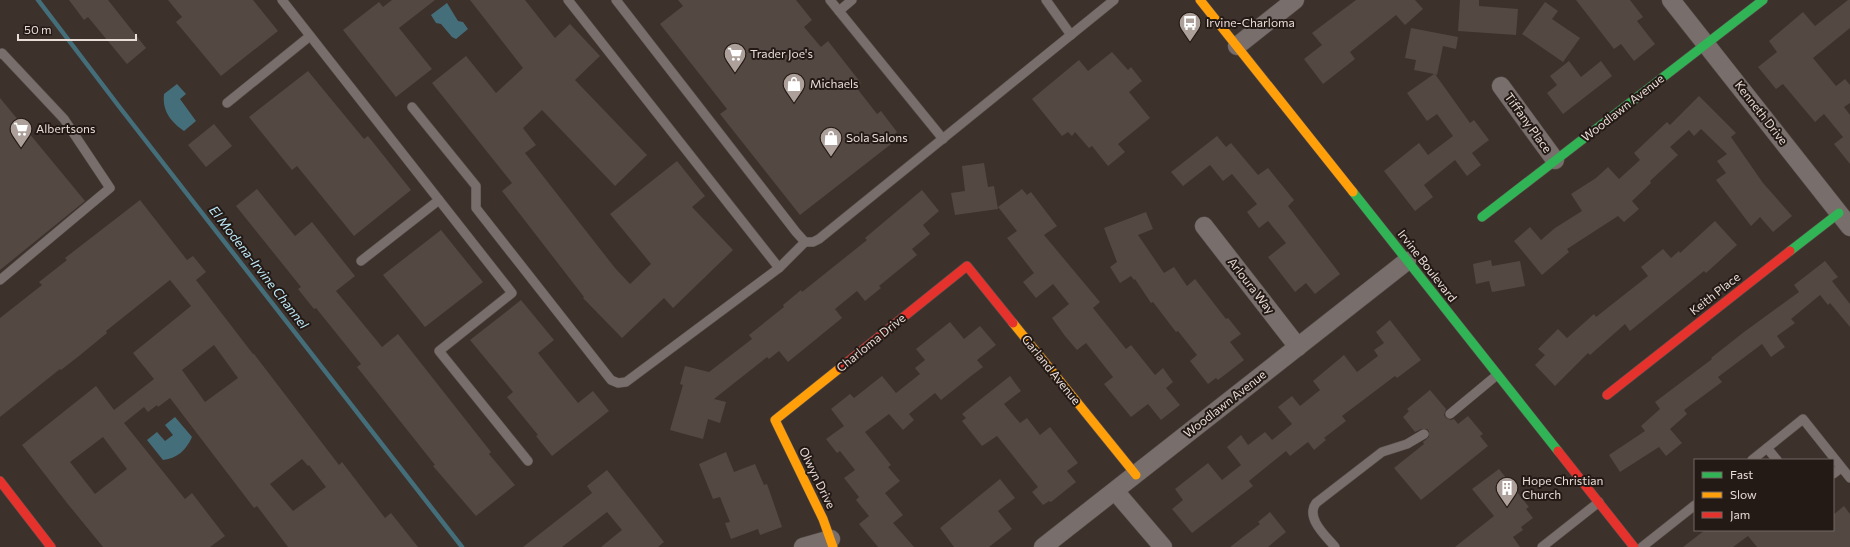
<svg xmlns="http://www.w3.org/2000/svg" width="1850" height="547" font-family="Commissioner,sans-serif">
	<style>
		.water { fill: #446e7a }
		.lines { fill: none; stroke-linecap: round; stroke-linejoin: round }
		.stream { stroke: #446e7a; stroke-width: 4.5 }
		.building { fill: #544842; fill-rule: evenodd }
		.lane-casing { stroke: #5b504c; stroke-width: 10 }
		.street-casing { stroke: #5b504c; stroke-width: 19 }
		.fast-casing { stroke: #5b504c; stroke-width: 10 }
		.slow-casing { stroke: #5b504c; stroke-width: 10 }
		.jam-casing { stroke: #5b504c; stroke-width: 10 }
		.lane { stroke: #786e6b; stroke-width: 9 }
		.street { stroke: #786e6b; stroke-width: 18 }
		.fast { stroke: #30b455; stroke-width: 9 }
		.slow { stroke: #ff9f0a; stroke-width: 9 }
		.jam { stroke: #e5322d; stroke-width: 9 }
		.labels { text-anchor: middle; stroke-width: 4; stroke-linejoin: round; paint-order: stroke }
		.poi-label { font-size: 12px; fill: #eadcd6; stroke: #231915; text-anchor: start }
		.street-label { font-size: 12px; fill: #eadcd6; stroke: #231915 }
		.water-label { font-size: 13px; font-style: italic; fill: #bceaf9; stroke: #231915 }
	</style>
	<rect width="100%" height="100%" fill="#3d312c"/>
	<g class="water">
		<path d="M447 3 458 21 463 22 468 29 456 39 452 37 441 24 436 23 431 15Z"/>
		<path d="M177 84 186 94 180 99 196 121 184 131C171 122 162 111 164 94Z"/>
		<path d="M175 417 192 437C186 450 178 458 163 460L147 440 157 432 165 441 173 435 165 425Z"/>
	</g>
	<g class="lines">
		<path class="stream" d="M38 0 121 109 462 547"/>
	</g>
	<g class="building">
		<path d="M69 0H108L146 48 127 64 88 17 84 20Z"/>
		<path d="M168 0H253L278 31 221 76 176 22 182 17Z"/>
		<path d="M392 0H435L399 28 432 69 396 97 343 30 379 2 383 7Z"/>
		<path d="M470 0H525L555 38 570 24 600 56 575 80 647 155 615 186 542 110 523 128 536 145 525 153 615 268 630 284 651 264 610 214 677 161 705 196 692 207 733 250 673 308 664 298 622 338 583 298 584 297 502 191 512 183 432 83 466 56 496 93 523 68Z"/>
		<path d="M678 0H796L812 20 804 27 821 47 828 41 861 83 856 87 877 114 881 111 897 132 891 137 895 141 800 215 720 114 727 109 660 24 683 6Z"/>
		<path d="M1356 0H1415L1423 9 1405 25 1396 15 1350 52 1355 59 1323 84 1304 59 1322 45 1312 33Z"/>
		<path d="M1460 0H1479V6L1518 9 1516 35 1458 31Z"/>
		<path d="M1576 0H1630L1643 17 1637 21 1655 44 1634 61 1621 44 1614 49Z"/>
		<path d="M1848 0H1850V28L1813 58 1836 86 1845 79 1850 85V103L1844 107 1850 115V164L1834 144 1843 137 1824 114 1815 122 1783 84 1776 89 1758 67 1777 52 1769 41 1803 12 1815 26Z"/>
		<path d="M1545 2 1558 11 1552 19 1580 38 1563 62 1522 34Z"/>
		<path d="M1411 28 1458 37 1456 49 1443 46 1437 75 1435 74 1470 123 1474 120 1489 140 1472 153 1481 165 1467 176 1455 160 1424 185 1433 197 1415 211 1384 171 1419 143 1428 155 1453 136 1437 114 1427 121 1407 93 1434 74 1414 70 1416 60 1405 58Z"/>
		<path d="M1112 52 1128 70 1131 67 1142 81 1129 92 1150 118 1118 144 1125 152 1108 166 1092 146 1089 148 1075 132 1072 136 1068 132 1062 136 1032 99 1079 60 1088 71Z"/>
		<path d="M1569 61 1581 77 1601 61 1612 76 1563 114 1547 93 1557 85 1550 76Z"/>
		<path d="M308 71 364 139 368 136 411 190 354 236 297 166 292 170 249 117Z"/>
		<path d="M1699 96 1736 133 1731 137 1763 183 1792 216 1773 232 1760 217 1751 226 1716 180 1726 173 1717 161 1727 154 1701 129 1694 136 1689 130 1670 147 1678 155 1650 181 1651 183 1632 201 1639 209 1624 222 1618 216 1567 249 1569 252 1542 275 1514 241 1530 227 1541 240 1555 228 1582 211 1571 194 1596 178 1608 167 1619 179 1640 160 1634 153 1667 122 1670 125Z"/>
		<path d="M0 98 85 201 0 270Z"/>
		<path d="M214 124 232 146 206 167 188 145Z"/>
		<path d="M1217 136 1226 147 1231 143 1258 175 1268 168 1294 200 1288 206 1340 274 1315 294 1306 283 1295 292 1268 257 1286 243 1268 221 1259 228 1247 212 1257 204 1232 174 1223 181 1210 165 1183 186 1171 172Z"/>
		<path d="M984 163 988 187 994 186 998 209 955 215 951 193 965 191 962 166Z"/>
		<path d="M257 189 295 236 312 222 355 276 336 291 382 347 398 334 491 452 489 454 515 485 476 516 433 466 435 465 357 367 361 364 316 308 314 309 298 289 301 287 236 206Z"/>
		<path d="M1022 189 1027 195 1031 192 1057 226 1044 235 1100 302 1093 308 1126 349 1131 345 1155 375 1163 368 1173 382 1166 388 1180 405 1161 420 1148 404 1131 417 1104 384 1113 377 1086 343 1077 350 1065 336 1052 318 1069 304 1053 284 1036 298 1023 282 1034 273 1007 238 1017 231 998 207Z"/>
		<path d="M922 190 939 211 923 225 930 234 912 249 917 255 879 286 881 288 865 301 857 291 835 309 842 318 788 362 779 351 769 359 767 357 714 399 726 402 720 423 708 419 703 439 670 430 683 385 680 384 685 366 709 372 752 339 749 335 784 307 783 305 801 290 802 292 867 240 865 238Z"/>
		<path d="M140 200 187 260 193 256 206 272 196 280 253 354H254L339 465 342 462 385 518 391 513 418 547H288L257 506 254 508 170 398 158 407 157 405 148 412 144 407 124 423 185 499 192 493 225 536 210 547H103L67 503 22 445 96 386 114 410 154 379 133 353 191 306 170 280 106 331 107 333 79 356 61 370 60 369 0 417V318L42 285 39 282 67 260 65 258ZM214 345 238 378 205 402 182 370ZM103 437 127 469 95 494 70 462ZM302 459 308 466 309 465 326 487 293 511 270 484Z"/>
		<path d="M1146 212 1153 229 1138 235 1164 273 1174 267 1187 286 1195 279 1226 319 1228 318 1241 334 1230 342 1244 360 1218 380 1216 378 1208 384 1190 361 1197 355 1178 331 1176 332 1153 302 1151 303 1135 279 1134 280 1131 276 1120 283 1110 267 1117 262 1104 228Z"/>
		<path d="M1715 221 1737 245 1706 273 1704 271 1630 331 1625 324 1590 355 1588 353 1555 386 1535 365 1545 355 1538 349 1558 329 1567 338 1594 314 1596 317 1648 276 1641 267 1663 249 1671 258 1679 251 1680 253Z"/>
		<path d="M441 230 483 282 425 327 383 275Z"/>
		<path d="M1491 260 1492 266 1520 261 1525 286 1492 292 1489 281 1476 284 1473 264Z"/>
		<path d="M1825 261 1838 277 1832 281 1850 304V327L1830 303 1828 305 1820 295 1791 319 1795 323 1777 336 1785 347 1771 357 1762 344 1718 377 1722 382 1684 410 1687 414 1670 429 1682 443 1666 456 1659 447 1620 472 1609 455 1645 431 1641 426 1660 409 1655 402 1712 359 1711 358 1744 332 1799 292 1794 285Z"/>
		<path d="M521 300 554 340 538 353 578 403 593 391 609 411 552 456 536 436 538 435 507 397 513 392 470 340Z"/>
		<path d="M1390 320 1421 360 1397 378 1395 376 1342 416 1346 421 1324 438 1326 440 1314 450 1308 442 1290 456 1286 451 1249 481 1253 486 1192 533 1172 509 1183 500 1175 489 1208 463 1222 480 1241 465 1227 447 1241 435 1248 445 1265 432 1272 440 1292 424 1278 407 1292 396 1300 406 1320 390 1313 381 1344 355 1357 372 1378 356 1374 350 1384 343 1376 332Z"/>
		<path d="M950 322 964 339 980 326 996 345 977 360 983 367 971 376 941 400 935 393 909 414 914 420 903 430 889 414 865 432 891 465 888 467 900 481 885 493 903 515 893 523 914 547H878L859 524 869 516 856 500 859 497 844 478 855 470 840 451 837 453 826 439 844 426 831 409 850 394 854 398 882 376 896 393 920 374 915 368 925 360 916 349Z"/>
		<path d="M1010 376 1021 391 1004 404 1020 423 1027 418 1040 435 1050 427 1078 463 1067 471 1076 482 1051 502 1049 501 1043 505 1032 492 1038 487 997 436 982 446 962 421 966 418 962 414Z"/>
		<path d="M1430 390 1446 409 1444 415 1446 418 1451 420 1454 419 1458 424 1468 416 1483 434 1480 436 1488 446 1421 500 1394 468 1424 444 1423 442 1429 437V431L1427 429H1421L1415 432 1403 417 1409 411 1407 409Z"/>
		<path d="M726 452 734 472 755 464 764 485 767 484 782 527 760 535 758 529 731 539 725 523 730 522 720 497 713 499 699 464Z"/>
		<path d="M1499 469 1529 507 1526 509 1533 518 1521 527 1523 530 1513 537 1520 547H1455L1494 516 1472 489Z"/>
		<path d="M607 470 664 542 658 547H601L622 530 607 512 562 547H523L592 493 587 486Z"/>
		<path d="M1000 479 1015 498 998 511 1012 529 989 547H954L940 528Z"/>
		<path d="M1844 506 1850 514V547H1757L1748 536 1733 547H1683L1705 530H1833V515Z"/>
		<path d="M1270 512 1286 532 1268 547H1230L1260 524 1258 522Z"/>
	</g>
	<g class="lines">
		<g class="lane-casing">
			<g id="lane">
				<path d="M282 0 512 293 439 351 528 461"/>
				<path d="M616 0 796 232 805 242"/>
				<path d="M830 0 943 139"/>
				<path d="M1046 0 1071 35"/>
				<path d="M839 11 852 0"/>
				<path d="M0 54 2 53 64 119 110 188 0 280"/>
				<path d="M227 103 310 36"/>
				<path d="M412 107 476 186V208L611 380 618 383 626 382 779 268 568 0"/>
				<path d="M361 261 439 200"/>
				<path d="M779 268 805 242H813L819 239 1114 0"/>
				<path d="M1450 414 1497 375"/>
				<path d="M1767 448 1777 460"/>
				<path d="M1752 460 1803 419 1850 478"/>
				<path d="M1833 474 1841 468"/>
				<path d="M1335 547C1326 536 1305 518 1316 503L1382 452 1407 444 1424 434"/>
				<path d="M1542 547 1599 502"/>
				<path d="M1642 547 1695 505"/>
			</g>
		</g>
		<g class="street-casing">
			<g id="street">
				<path d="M1671 0 1850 227"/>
				<path d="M1237 46 1295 0"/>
				<path d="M1501 86 1555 160"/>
				<path d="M1204 226 1298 347"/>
				<path d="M1115 491 1163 547"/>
				<path d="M803 547 831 539"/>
				<path d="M1043 547 1407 261"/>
			</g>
		</g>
		<g class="fast-casing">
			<g id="fast">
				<path d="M1353 192 1558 451"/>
				<path d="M1482 217 1763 0"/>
				<path d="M1790 251 1839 213"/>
			</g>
		</g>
		<g class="slow-casing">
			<g id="slow">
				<path d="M1200 0 1353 192"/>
				<path d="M1013 323 1136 475"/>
				<path d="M833 547 823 519 775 420 840 368"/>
			</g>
		</g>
		<g class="jam-casing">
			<g id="jam">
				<path d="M840 368 967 266 1013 323"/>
				<path d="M1607 395 1790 251"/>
				<path d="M1558 451 1634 547"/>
				<path d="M0 481 51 547"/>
			</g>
		</g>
		<use href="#lane" class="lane"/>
		<use href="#street" class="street"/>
		<use href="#fast" class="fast"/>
		<use href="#slow" class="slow"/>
		<use href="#jam" class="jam"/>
	</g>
	<defs>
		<g id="bus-pin" transform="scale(1.15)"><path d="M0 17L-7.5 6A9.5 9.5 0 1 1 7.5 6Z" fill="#ada09a" stroke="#231915"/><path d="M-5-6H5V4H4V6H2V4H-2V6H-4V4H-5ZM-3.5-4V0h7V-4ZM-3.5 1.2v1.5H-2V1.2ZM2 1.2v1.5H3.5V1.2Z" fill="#fff"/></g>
		<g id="supermarket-pin" transform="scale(1.15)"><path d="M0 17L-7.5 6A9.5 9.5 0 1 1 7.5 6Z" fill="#ada09a" stroke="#231915"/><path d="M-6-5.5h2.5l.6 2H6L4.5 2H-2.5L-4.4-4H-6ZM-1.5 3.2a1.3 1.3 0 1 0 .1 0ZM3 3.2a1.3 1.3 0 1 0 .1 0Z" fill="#fff"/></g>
		<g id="shop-pin" transform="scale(1.15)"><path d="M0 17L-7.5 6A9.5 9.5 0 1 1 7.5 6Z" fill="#ada09a" stroke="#231915"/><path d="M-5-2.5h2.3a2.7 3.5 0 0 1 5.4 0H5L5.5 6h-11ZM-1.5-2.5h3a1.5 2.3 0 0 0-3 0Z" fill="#fff"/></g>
		<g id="building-pin" transform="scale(1.15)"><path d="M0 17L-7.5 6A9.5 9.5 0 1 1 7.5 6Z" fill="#ada09a" stroke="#231915"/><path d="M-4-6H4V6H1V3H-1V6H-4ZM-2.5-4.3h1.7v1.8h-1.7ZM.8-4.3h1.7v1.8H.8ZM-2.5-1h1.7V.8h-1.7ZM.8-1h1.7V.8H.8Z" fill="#fff"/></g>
	</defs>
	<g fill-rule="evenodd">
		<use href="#bus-pin" x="1190" y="23"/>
		<use href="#supermarket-pin" x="735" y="54"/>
		<use href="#shop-pin" x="794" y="84"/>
		<use href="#supermarket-pin" x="21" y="129"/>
		<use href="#shop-pin" x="831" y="138"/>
		<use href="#building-pin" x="1507" y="488"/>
	</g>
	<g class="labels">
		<g class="poi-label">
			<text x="1206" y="27">Irvine-Charloma</text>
			<text x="750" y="58">Trader Joe's</text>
			<text x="810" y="88">Michaels</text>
			<text x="36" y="133">Albertsons</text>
			<text x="846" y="142">Sola Salons</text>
			<text x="1522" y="485">Hope Christian<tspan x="1522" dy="14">Church</tspan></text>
		</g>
		<g class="street-label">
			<text transform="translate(1623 108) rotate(-38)" y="4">Woodlawn Avenue</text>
			<text transform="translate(1761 113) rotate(52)" y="4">Kenneth Drive</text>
			<text transform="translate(1528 123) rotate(54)" y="4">Tiffany Place</text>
			<text transform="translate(1427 266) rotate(52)" y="4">Irvine Boulevard</text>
			<text transform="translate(1251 286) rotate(52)" y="4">Arloura Way</text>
			<text transform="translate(1715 294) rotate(-38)" y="4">Keith Place</text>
			<text transform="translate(871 343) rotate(-39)" y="4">Charloma Drive</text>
			<text transform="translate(1051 370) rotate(51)" y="4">Garland Avenue</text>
			<text transform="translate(1225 404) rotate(-38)" y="4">Woodlawn Avenue</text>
			<text transform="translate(817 478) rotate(64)" y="4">Olwyn Drive</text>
		</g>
		<g class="water-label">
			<text transform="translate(259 267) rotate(52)" y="5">El Modena-Irvine Channel</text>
		</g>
	</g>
	<rect x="1694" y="459" width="140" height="72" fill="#231915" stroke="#736762"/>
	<rect x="1702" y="472" width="20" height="6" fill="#30b455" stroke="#736762"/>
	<text x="1730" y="479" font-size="12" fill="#eadcd6">Fast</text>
	<rect x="1702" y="492" width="20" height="6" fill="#ff9f0a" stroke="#736762"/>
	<text x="1730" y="499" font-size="12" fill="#eadcd6">Slow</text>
	<rect x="1702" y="512" width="20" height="6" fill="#e5322d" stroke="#736762"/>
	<text x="1730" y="519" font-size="12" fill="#eadcd6">Jam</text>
	<path d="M18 34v6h118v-6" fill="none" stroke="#eadcd6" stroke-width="2"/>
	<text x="24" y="34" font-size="12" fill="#eadcd6" stroke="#231915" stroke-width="3" paint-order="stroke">50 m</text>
</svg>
